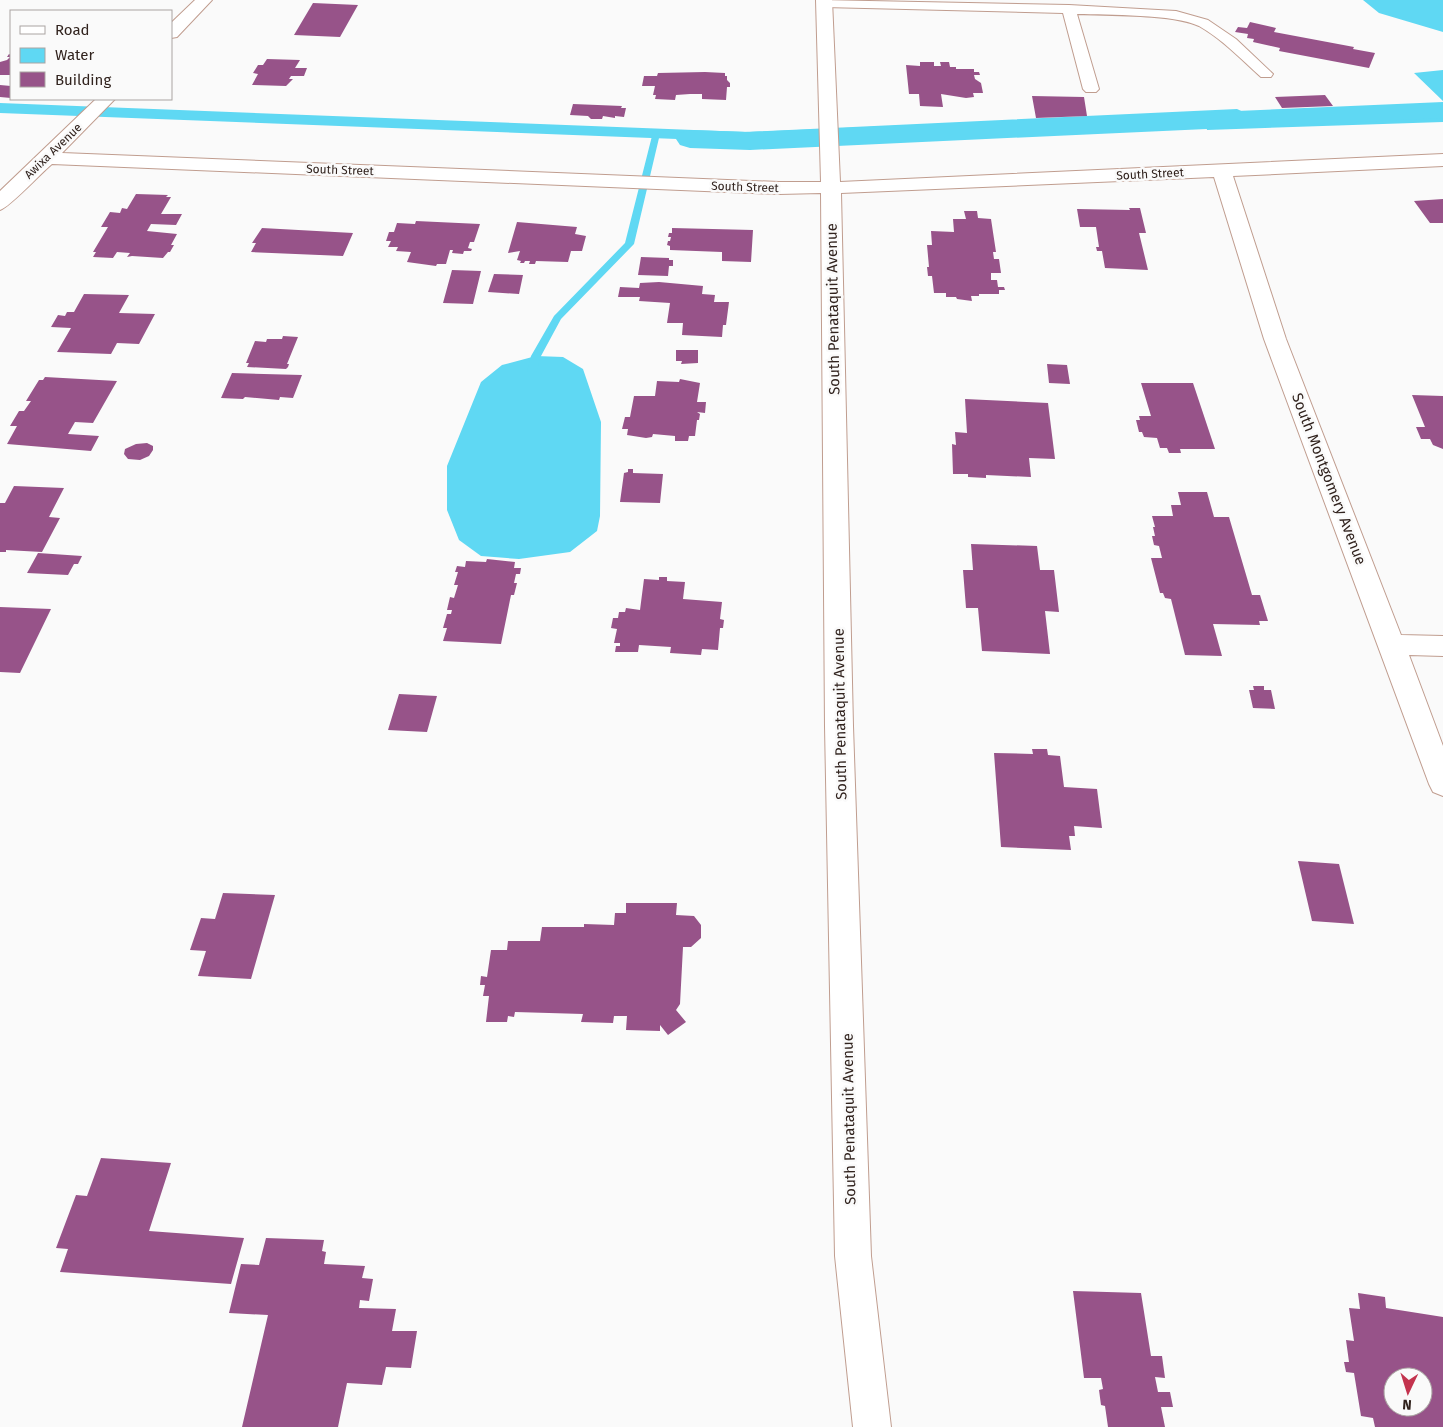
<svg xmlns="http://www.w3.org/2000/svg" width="1443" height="1427" viewBox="0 0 1443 1427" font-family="'Fira Sans',sans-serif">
	<rect width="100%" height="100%" fill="#fafafa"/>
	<path fill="#5fd8f3" d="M1363,0h80v32l-64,-19z
		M1443,70v31l-29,-28z
		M0,103l745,29 492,-23 26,12 180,-8v9l-236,8 -2,-11 -450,23 -755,-29z
		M536,356l27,1 20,12 18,53 -1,94 -3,15 -27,21 -51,7 -38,-3 -22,-16 -12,-30v-44l34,-84 21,-17z"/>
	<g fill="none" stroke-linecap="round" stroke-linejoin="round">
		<path fill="#5fd8f3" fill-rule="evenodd" d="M652,136l7,2 -25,106 -73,75 -20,37 -5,17h-8l-1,-2 4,-15 23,-40 71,-73z"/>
		<path fill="#5fd8f3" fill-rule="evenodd" d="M1443,102v16l-693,32 -60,-2 -10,-3 -4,-6 4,-6 10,-3 60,2z"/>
	</g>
	<path fill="#975389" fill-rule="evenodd" d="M313,3l45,2 -18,32 -46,-2z
		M1250,22l26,6 -2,4 80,15 -1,2 22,4 -6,15 -90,-17 1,-3 -27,-6 1,-3 -7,-1 1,-4 -13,-2 3,-5 9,1z
		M9,54l2,1v20h-11v-13l7,-2 3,-3h-3z
		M267,59l33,1 -5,8h12l-3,8h-13l-2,3h4l-7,7 -34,-1 6,-11 -5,-1 5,-8h5z
		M920,62h14v4h7l-1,-4h9l1,5h6v2h18v3h5l1,3h-6l1,4 6,4 2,10h-10l1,4 -8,1 -25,-4 2,13 -23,-1 -1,-12h-10l-3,-29 14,1z
		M705,72l20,1v3h2v4l3,3v4h-3l-1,13 -24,-1v-5h-12l-14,1 -1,5 -20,-1 1,-4h-3l2,-9h-13l2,-10h13l1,-3z
		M0,85l11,1v12l-11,-1z
		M1325,95l8,11 -51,2 -7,-11z
		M1032,96l52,1 3,19 -51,2z
		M573,104l49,2 -1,2h5l-2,9 -9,-1v2l-12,-2 -1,3h-11l-3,-3 -18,-1z
		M136,194l32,1 -2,2h5l-10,17h21l-6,11 -25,-1 -4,7 30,3 -6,11h3l-4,7h-2l-5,6 -31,-2 -5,1 3,-4 -13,-1 -4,6 -20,-1 3,-5h-3l15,-25h-7l9,-15 10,1 2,-5 5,1z
		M1443,199v24h-13l-16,-22z
		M1129,208h11l6,25h-7l9,37 -43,-2 -3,-17h-5l-1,-4h3l-3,-20h-16l-3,-18 53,1z
		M964,211h13l1,7 13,1 5,33h-3l1,7h5l2,14h-10v7h6l1,7h6l1,3h-6v4h-20v2h-8l1,5 -15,-2 -1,-2h-10v-4h-12l-2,-17h-4l-1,-9h2l-2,-22h5l-1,-14 23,1 -1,-13h13z
		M416,221l64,3 -6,18h-4l-2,6 4,1 -1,2h-7l-1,3 -11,-1 1,-3h-3l-4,14h-9l-1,2 -29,-4 4,-10 -15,-1 2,-4h-10l3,-6h-5l3,-9h5l3,-9 18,1z
		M517,222l60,5 -2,7 11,2 -4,15h-11l-3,11 -32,-1 -1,3h-6l1,-3h-5l-1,2h-4l1,-2 -4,-1 3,-9 -12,2z
		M262,228l91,5 -10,23 -92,-4 5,-9h-4z
		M672,228l81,2 -2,32 -29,-1v-9l-52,-2v-4l-3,-1 1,-4h2l1,-4h-3l1,-4h3z
		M641,257l28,1v2h4v6h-4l-1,10 -30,-1z
		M452,270l29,1 -8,33 -30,-1z
		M494,274l29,1 -4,19 -31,-2z
		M659,282l44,4 -1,8 13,1 -1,7h15l-3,23h-3l-1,12 -40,-2 1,-12h-16l3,-20 -31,-2 1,-4h-22l2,-10 19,1 1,-5z
		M84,294l45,1 -10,18 36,1 -16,30 -22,-1 -6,11 -54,-2 14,-24 -20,-1 7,-12 7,1 2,-4h7z
		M283,336l15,1 -11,27h2l-1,3 -2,2 -39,-2 2,-4h-3l9,-22 11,1 1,-3h15z
		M676,350h22v13l-17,1 1,-3h-6z
		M1047,364l20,1 3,19 -21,-1z
		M232,373l70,2 -9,23 -13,-1 -1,3 -34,-3 -2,2 -22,-1z
		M45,377l72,4 -24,42 -18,-1 -7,12 31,2 -8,15 -84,-7 10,-18h-7l9,-15h5l7,-10h-5l13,-21h4z
		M680,379l20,4 -3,19h9l-1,11 -8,-1 3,2 -1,6h-2l-2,16h-6l-1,5h-13v-5l-22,-2 -1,3 -6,1 -19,-3 1,-6h-6l3,-12h5l4,-21h21l2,-15 22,1z
		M1141,383h52l22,66h-35l1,4h-12l-2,-5h-7l-3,-10 -13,-1 -2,-5h-3l-3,-12h4l-1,-4h12z
		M1412,395l31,1v53l-10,-4 -3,-6h-9l-5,-12h9z
		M965,399l83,4 7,56 -26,-1 2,19 -45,-2v3l-18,-1v-3h-15l-1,-30 4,1 -1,-13 12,1z
		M147,443l6,3v4l-4,6 -9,4 -12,-1 -4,-5 1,-5 11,-5z
		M628,469h5v4l30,1 -3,29 -40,-1 4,-29 4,-1z
		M14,486l50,2 -15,29 11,1 -18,34 -36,-2v2h-6v-49h5z
		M1178,492h29l7,25h15l23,78h8l8,26h-9l1,4 -47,-1 9,32 -37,-1 -14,-56 -6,-1 -2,-5h-3l-9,-35h11l-3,-12 -5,-1 -2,-9h3l-2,-9h2l-3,-11h21l-2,-11h10z
		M971,544l66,2 3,24h14l5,42 -14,-1 5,43 -68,-3 -4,-43h-12l-3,-38h10z
		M38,553l44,3 -4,8h-4l-6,11 -41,-2z
		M487,559l28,3 -1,6h7l-1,6h-4l-2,9h3l-3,12h-3l-10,49 -58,-3 4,-13h-4l4,-14h4l1,-4h-5l3,-13 4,1 4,-13h-4l4,-13h-3l2,-6 8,1 1,-6 20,1z
		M659,577h8v4l18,1 -2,17 39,3 -2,17 4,1 -1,8h-3l-2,22 -16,-1 -1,6 -31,-2 1,-6 -32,-2 -1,7h-23l1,-6h4v-3h-6l3,-14 -6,-1 2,-10h5l1,-6h6l1,-4 14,2 4,-31 15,1z
		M0,607l51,2 -31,64 -20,-1z
		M1253,686h11v4h7l4,19 -22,-1 -4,-18h5z
		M399,694l38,2 -10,36 -39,-2z
		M1032,749h15l1,6 12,1 4,31 33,2 5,39 -28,-2 1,10h-6l2,14 -70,-3 -7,-94 39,1z
		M1298,861l41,3 15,60 -42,-3z
		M223,893l52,2 -24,84 -53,-3 8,-25 -16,-1 11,-32 14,1z
		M626,903h51l-1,12 18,1 7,9v13l-10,9h-8l-3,57 -4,6 10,12 -18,13 -8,-10v6l-34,-1 1,-14h-13l-1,7 -32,-1 2,-8 -68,-2 -1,5 -6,-1 -1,6h-21l3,-26h-6l2,-11h-5l1,-9 6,1 4,-27h16l1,-9h32l2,-14h42v-3l30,1 1,-12h11z
		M101,1158l70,5 -22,68 95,7 -13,46 -171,-12 8,-23 -12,-1 20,-53 11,1z
		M266,1238l58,2 -2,11 4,1 -2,12 41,2 -3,12 11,1 -4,22 -9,-1 -1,8 37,1 -4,22h25l-6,37 -25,-1 -4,18 -35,-2 -9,44h-96l26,-112 -39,-2 12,-49 18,1z
		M1073,1291l68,2 10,63h11l3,22 -10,-1 3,15h12l3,15h-12l4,20h-57l-3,-21 -4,-1 -2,-15 4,-1 -2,-11h-17z
		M1358,1293l27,4 1,11 57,9v110h-68l-2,-9 -12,-2 -7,-43 -8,-1 -2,-10h5l-3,-22 8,1 -5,-33 11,1zM1393,1377h30v30h-30z"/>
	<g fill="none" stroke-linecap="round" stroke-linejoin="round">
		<g stroke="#c09d8f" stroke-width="2">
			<path id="service" d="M819,0l250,5 107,6 32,9 28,19 37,35 -2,3h-10c-20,-18 -39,-38 -62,-51 -25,-12 -91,-11 -122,-12l22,75 -3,3h-10l-3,-3 -20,-76 -239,-6 -5,-1 -2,-3z"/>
		</g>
		<g stroke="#c09d8f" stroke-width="2">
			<path id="minor" d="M195,0h17l-35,37 -6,1v-15z
				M816,0h16l8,182 603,-28v12l-210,10 53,163 115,296 42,1v20l-34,-1 34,91v50l-10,-4 -4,-8 -165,-445 -50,-162 -373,16 12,533 18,530 20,171h-38l-18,-171 -10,-530 -4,-533 -42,1 -727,-30c-11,9 -42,43 -52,46v-19l96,-92h19l-53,54 717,29h42z"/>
		</g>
		<use href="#service" fill="#fff" fill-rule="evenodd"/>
		<use href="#minor" fill="#fff" fill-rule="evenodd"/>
	</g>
	<g text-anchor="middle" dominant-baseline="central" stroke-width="5" stroke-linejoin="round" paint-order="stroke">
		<g font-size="12" fill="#31231e" stroke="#fafafa">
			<text transform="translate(53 151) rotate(-44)">Awixa Avenue</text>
			<text transform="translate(340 170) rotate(2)">South Street</text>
			<text transform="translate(1150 174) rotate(-3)">South Street</text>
			<text transform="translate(745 187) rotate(2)">South Street</text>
		</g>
		<g font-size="15" fill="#31231e" stroke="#fafafa">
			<text transform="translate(833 309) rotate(-91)">South Penataquit Avenue</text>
			<text transform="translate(1329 479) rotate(69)">South Montgomery Avenue</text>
			<text transform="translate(840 714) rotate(-91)">South Penataquit Avenue</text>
			<text transform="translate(849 1119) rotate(-91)">South Penataquit Avenue</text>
		</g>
	</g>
	<rect x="10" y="10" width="162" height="90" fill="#fafafa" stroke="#aaa4a2"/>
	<rect x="20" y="26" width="25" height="8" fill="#ffffff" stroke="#aaa4a2"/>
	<text x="55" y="35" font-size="15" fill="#31231e">Road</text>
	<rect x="20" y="48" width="25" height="15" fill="#5fd8f3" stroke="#aaa4a2"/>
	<text x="55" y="60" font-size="15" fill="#31231e">Water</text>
	<rect x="20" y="72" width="25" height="15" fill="#975389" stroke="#aaa4a2"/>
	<text x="55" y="85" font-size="15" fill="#31231e">Building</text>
	<g transform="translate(1408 1392) rotate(184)"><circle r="24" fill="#fafafa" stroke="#aaa4a2"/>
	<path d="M0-4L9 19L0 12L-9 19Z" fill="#c3334e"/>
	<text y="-8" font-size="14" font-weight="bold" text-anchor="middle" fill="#31231e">N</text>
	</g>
</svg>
